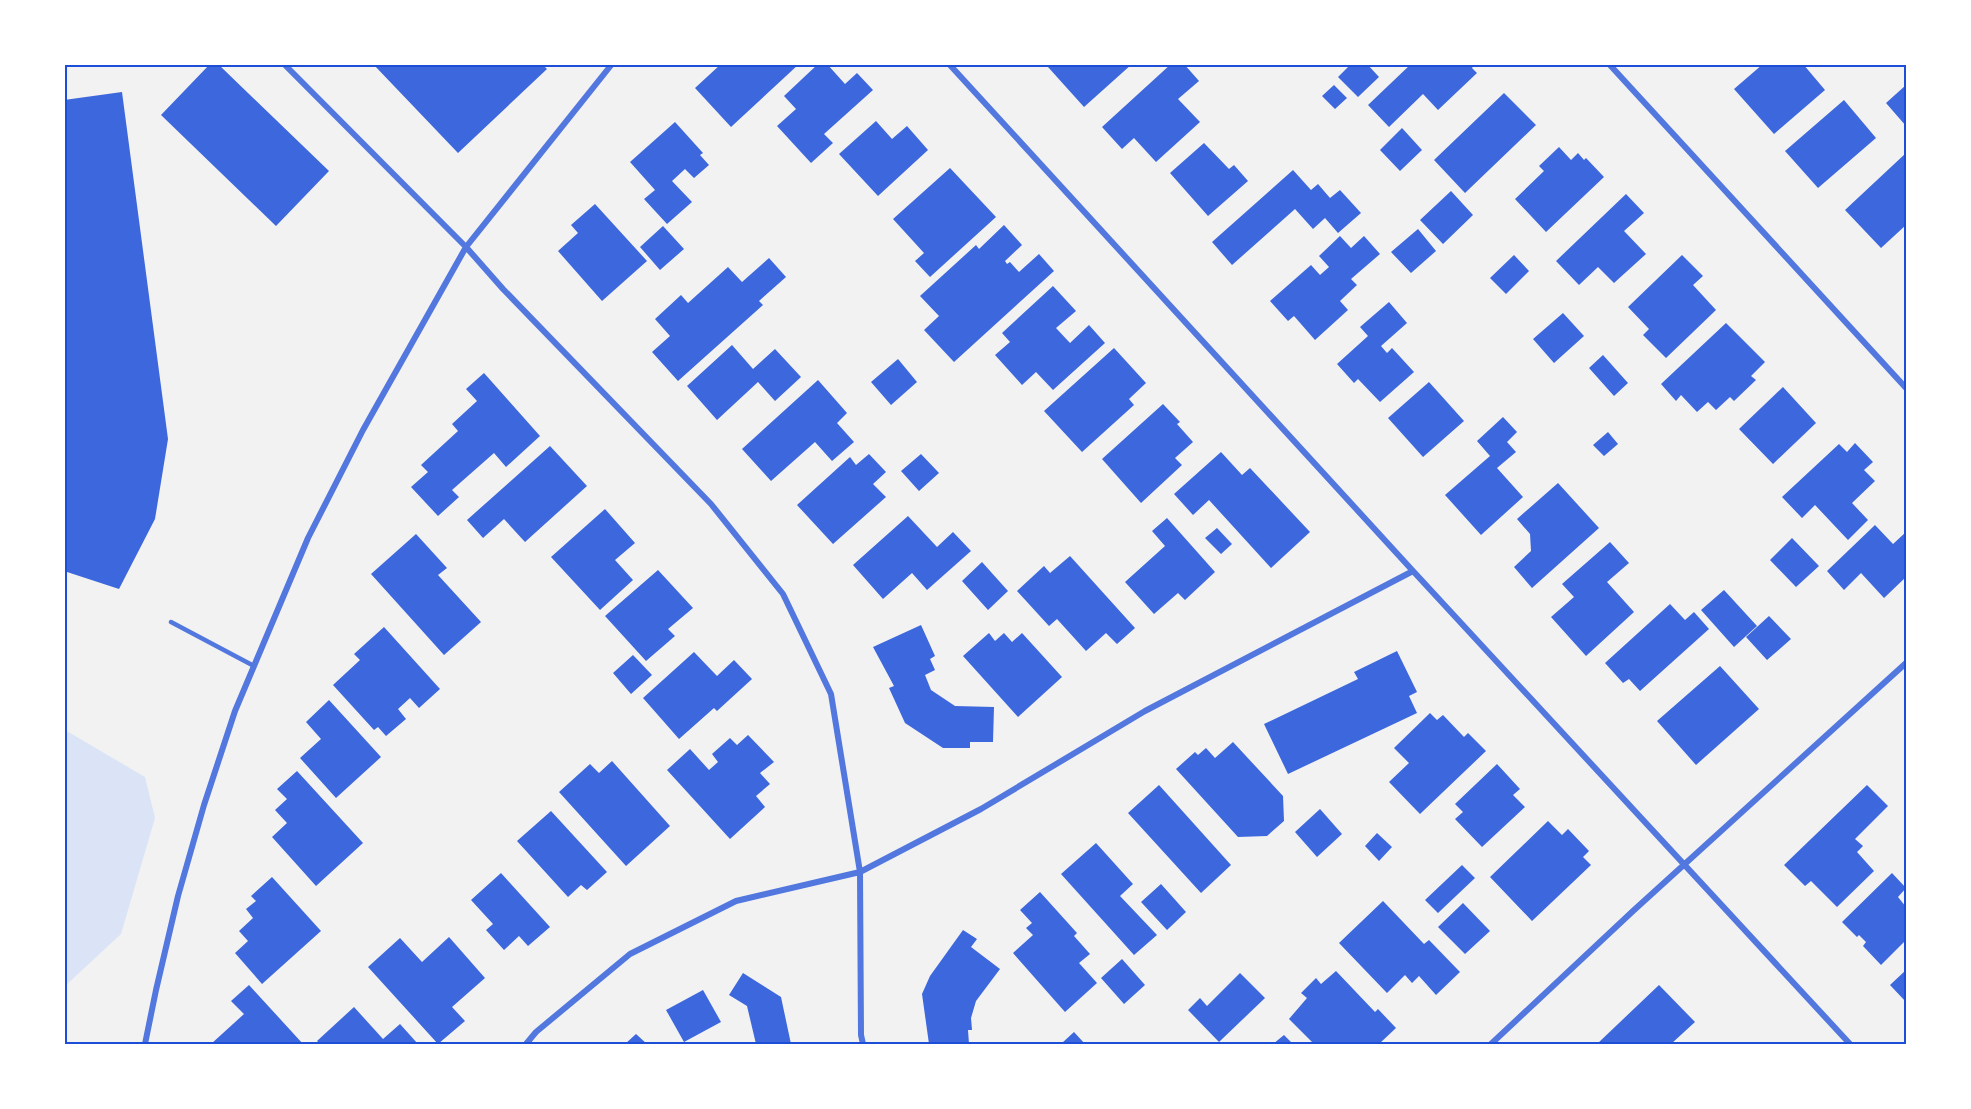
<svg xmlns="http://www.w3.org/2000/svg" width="1971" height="1109" viewBox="0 0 1971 1109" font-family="Barlow,sans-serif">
	<rect width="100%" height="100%" fill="#f2f2f2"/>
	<path fill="#dbe4f7" d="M65,730l80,47 10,41 -34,116 -56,52z"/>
	<path fill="#3d67dc" d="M210,64h8l111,107 -53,55 -115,-111z
		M373,64h169l5,5 -89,84z
		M721,64h78l-68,63 -36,-39z
		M818,64h9l18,20 12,-11 16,17 -49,44 9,9 -22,20 -34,-37 19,-17 -12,-13z
		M1050,64h82l-48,43 -36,-40z
		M1171,64h13l15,17 -21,18 22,23 -44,40 -22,-24 -12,11 -20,-22z
		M1351,64h16l12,13 -21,20 -20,-20z
		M1411,64h64l-3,4 5,5 -39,37 -15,-16 -34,33 -21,-22z
		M1763,64h40l22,26 -51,44 -40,-45z
		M1334,85l13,13 -12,11 -13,-13z
		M1906,85v41l-20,-23z
		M122,92l46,347 -13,80 -36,70 -55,-18v-471z
		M1504,93l32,32 -71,68 -31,-33z
		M1844,100l32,38 -58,50 -33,-37z
		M876,121l16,18 15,-13 21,24 -50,46 -39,-42z
		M675,122l28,31 -3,2 9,10 -15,13 -9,-9 -13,12 20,21 -25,22 -23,-25 11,-9 -25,-28z
		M1402,128l20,22 -22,21 -20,-21z
		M1204,143l25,26 5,-4 14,16 -40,35 -38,-43z
		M1559,147l12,13 7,-7 6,7 2,-2 18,19 -58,55 -31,-33 29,-28 -5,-5z
		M1906,153v72l-25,23 -36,-38z
		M950,168l46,49 -66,60 -15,-16 9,-8 -31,-34z
		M1293,170l18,20 7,-6 12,14 10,-8 21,23 -23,20 -13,-15 -12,11 -18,-20 -63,56 -20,-23z
		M1451,191l22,24 -30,29 -23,-24z
		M1626,194l18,19 -20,18 22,23 -32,29 -16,-16 -19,18 -23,-24z
		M595,204l52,57 -45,40 -44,-50 20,-18 -7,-8z
		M1004,225l18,20 -17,16 2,3 3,-2 9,10 20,-18 15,17 -100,91 -30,-32 15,-14 -19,-20 56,-51 3,4z
		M663,226l21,23 -24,21 -20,-23z
		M1418,229l18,22 -25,22 -20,-21z
		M1340,236l11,12 13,-12 16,18 -29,25 6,6 -17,16 8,9 -33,30 -21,-24 -6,5 -18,-20 41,-36 9,10 9,-8 -10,-11z
		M1514,255l15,16 -23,23 -16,-16z
		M1682,255l21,21 -10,9 23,25 -50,48 -23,-23 6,-6 -21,-22z
		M769,258l17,19 -27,24 4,4 -85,76 -26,-29 18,-16 -15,-17 26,-24 7,8 40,-36 14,15z
		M1053,286l23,25 -20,17 14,15 19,-18 16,18 -52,47 -17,-18 -14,13 -27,-30 15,-13 -8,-9z
		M1389,302l18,21 -26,23 6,7 5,-5 22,24 -34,30 -22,-23 -4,4 -17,-19 31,-28 -8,-9z
		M1563,313l21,23 -30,27 -21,-24z
		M1726,323l39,39 -14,14 5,4 -22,21 -4,-4 -14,13 -8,-8 -11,10 -16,-17 -5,6 -15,-17z
		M732,345l21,24 22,-20 26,28 -26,24 -17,-19 -41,38 -30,-34z
		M1114,348l32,35 -17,16 5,6 -52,47 -38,-41z
		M1603,355l25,28 -14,13 -25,-28z
		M898,359l19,23 -26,23 -20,-23z
		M484,373l56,63 -34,31 -12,-14 -42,37 7,7 -21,19 -27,-29 17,-15 -7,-7 37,-34 -6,-7 25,-23 -11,-12z
		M818,380l29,33 -10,10 17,19 -22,19 -17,-19 -44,39 -29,-32z
		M1429,382l35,39 -41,36 -35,-39z
		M1783,387l33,36 -43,41 -34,-35z
		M1163,404l17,18 -3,2 16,18 -18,16 7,7 -41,38 -39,-44z
		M1503,417l14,15 -10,10 9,10 -19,16 26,29 -42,38 -36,-40 45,-39 -13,-15z
		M1608,432l10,12 -14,12 -11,-11z
		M1855,443l18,19 -9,8 11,11 -23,22 16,17 -20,20 -33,-35 -13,13 -20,-21 57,-53 8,8z
		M550,446l37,40 -62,56 -21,-23 -21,19 -16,-18z
		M1221,452l21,23 8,-7 60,64 -39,36 -62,-68 -16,15 -19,-21z
		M869,454l17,18 -13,12 13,13 -53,47 -36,-39 53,-48 6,8z
		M921,454l18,19 -20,18 -18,-20z
		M1558,483l41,45 -67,60 -18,-21 17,-16 -1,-17 -13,-15z
		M605,509l30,34 -20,17 18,20 -33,30 -49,-53z
		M908,516l29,31 16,-15 18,19 -44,39 -15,-17 -29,26 -30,-34z
		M1167,518l48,54 -30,28 -7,-7 -24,21 -29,-32 40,-36 -13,-15z
		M1875,525l18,19 13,-12v45l-22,21 -23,-25 -17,17 -17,-19z
		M1217,528l15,16 -11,10 -16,-16z
		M416,534l31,34 -9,7 43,47 -37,33 -73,-81z
		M1792,538l27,28 -23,21 -26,-27z
		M1610,542l19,21 -22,19 27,30 -48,44 -35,-39 23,-20 -12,-13z
		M1070,556l65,72 -18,16 -11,-11 -20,18 -29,-32 -8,7 -32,-35 27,-25 6,7z
		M982,562l26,29 -20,19 -26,-29z
		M658,570l35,38 -25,21 7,7 -29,25 -41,-45z
		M1724,590l33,36 -23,21 -33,-37z
		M1670,604l15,16 9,-8 15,17 -69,62 -11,-12 -6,4 -18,-20z
		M1769,616l22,23 -24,21 -21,-23z
		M921,625l14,31 -5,3 5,11 -10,5 6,15 24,16 39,1 -1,35h-23v6h-27l-38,-25 -16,-35 5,-2 -21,-39z
		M384,627l56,62 -21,19 -9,-10 -12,11 8,10 -20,17 -8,-9 -4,3 -41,-45 27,-25 -6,-6z
		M989,633l6,8 9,-8 8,9 10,-9 40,44 -44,40 -55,-61z
		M1397,651l20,41 -8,4 8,17 -129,61 -24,-50 94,-45 -4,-7z
		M694,652l23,24 17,-16 18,19 -35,32 -3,-3 -35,31 -36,-41z
		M633,655l19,20 -21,19 -18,-21z
		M1720,666l39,43 -63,56 -39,-44z
		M329,700l52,57 -45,41 -36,-40 21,-19 -15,-17z
		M1430,713l7,7 6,-5 21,22 4,-4 18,18 -66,63 -31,-32 20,-19 -15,-15z
		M748,735l26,27 -14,11 10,11 -14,12 9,11 -35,32 -63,-69 23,-21 19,21 9,-8 -6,-8 18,-16 7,7z
		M1233,742l50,54 1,25 -17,15 -29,1 -62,-68 19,-17 3,3 8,-7 9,10z
		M612,761l58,65 -44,40 -67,-74 31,-28 9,9z
		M1497,764l23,25 -7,6 12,12 -43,40 -27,-28 8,-7 -8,-8z
		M297,771l66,72 -47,43 -44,-49 15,-14 -12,-13 12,-11 -10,-10z
		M1159,785l72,80 -30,28 -73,-80z
		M1867,785l21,21 -33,33 8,7 -6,6 17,19 -37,36 -26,-26 -6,5 -21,-21z
		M1320,809l22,25 -25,23 -22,-25z
		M551,811l56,61 -20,18 -6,-5 -13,12 -51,-56z
		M1548,821l14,14 6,-6 21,22 -6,6 8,8 -59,56 -42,-44z
		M1377,833l15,14 -13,14 -14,-15z
		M1096,843l37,41 -13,12 37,39 -23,20 -73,-81z
		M1462,865l13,13 -37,35 -13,-13z
		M501,873l49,54 -22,19 -9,-10 -15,14 -18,-20 7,-6 -22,-24z
		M1892,873l14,15 -8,9 8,10v33l-25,25 -18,-19 3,-4 -7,-7 -2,2 -15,-15z
		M272,877l49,54 -59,53 -27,-31 13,-12 -9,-10 14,-13 -7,-9 10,-8 -5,-5z
		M1161,884l25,28 -19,18 -26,-28z
		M1040,892l37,41 -3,3 16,18 -11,9 18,20 -32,29 -52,-59 20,-18 -7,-7 6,-5 -12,-13z
		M1383,901l41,43 5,-4 31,32 -24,23 -17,-19 -7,7 -7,-8 -18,18 -48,-50z
		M1463,903l27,28 -25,23 -27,-27z
		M963,930l14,9 -6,8 29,22 -24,32 -5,17 1,12h-4l1,14h-40l-7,-50 8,-18z
		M449,937l36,41 -33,29 13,14 -27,23 -70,-77 32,-29 22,24z
		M1122,959l23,26 -21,19 -23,-26z
		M1906,970v32l-16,-17z
		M1336,971l39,41 3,-3 18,19 -17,16h-65l-25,-25 18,-21 -6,-5 15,-15 5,6z
		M743,973l38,24 10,47h-35l-9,-38 -18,-11z
		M1240,973l25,25 -46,44 -31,-32 12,-12 7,8z
		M249,985l54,59h-92l33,-30 -13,-13z
		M1659,985l36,37 -24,22h-74z
		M703,990l18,32 -37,20 -18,-32z
		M354,1007l29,32 17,-15 18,20h-98l-3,-3z
		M1074,1032l11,12h-21l-2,-1z
		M636,1034l11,10h-22z
		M1284,1035l9,9h-20z"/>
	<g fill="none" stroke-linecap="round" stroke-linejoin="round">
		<path stroke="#5277de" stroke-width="4.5" d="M171,622l83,44"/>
		<path stroke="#5277de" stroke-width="6" d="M284,64l182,183 37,42 208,215 72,90 48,100 29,178 1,163 2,9
			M949,64l464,507 437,473
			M1609,64l297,324
			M145,1044l11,-54 22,-94 26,-91 31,-94 73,-173 55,-108 103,-183 146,-183
			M526,1044l10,-12 94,-78 106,-53 124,-29 121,-63 164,-98 268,-140
			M1491,1044l142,-133 273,-248"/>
	</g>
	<rect width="1971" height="1109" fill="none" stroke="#ffffff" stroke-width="132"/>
	<rect x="66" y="66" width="1839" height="977" fill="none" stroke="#1d4ed8" stroke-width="2"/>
</svg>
